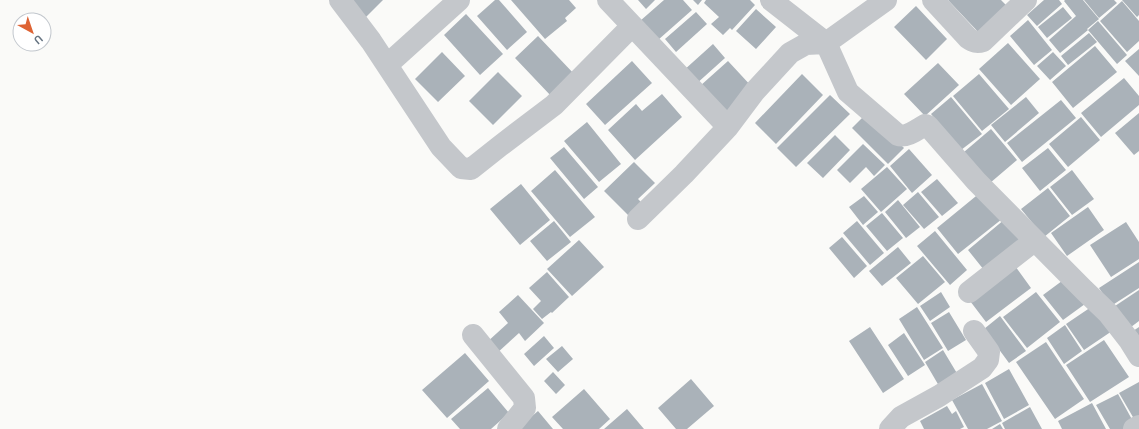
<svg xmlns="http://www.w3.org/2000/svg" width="1139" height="429" viewBox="0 0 1139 429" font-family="'Space Grotesk',sans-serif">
	<rect width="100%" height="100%" fill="#fafaf8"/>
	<path fill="#aab2b9" d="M346,0h37l-19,19z
		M495,0h4l28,32 -20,18 -30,-34z
		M511,0h58l7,8 -11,10 2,3 -22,18z
		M638,0h17l-9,9z
		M664,0h19l9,10 -34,30 -18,-19z
		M693,0h9l-4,5z
		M706,0h44l5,5 -23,25 -2,-2 -7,7 -12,-11 8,-7 -15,-14z
		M948,0h53l9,9 -28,27z
		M1044,0h15l3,4 -25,22 -10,-11z
		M1065,0h18l16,19 -12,10 1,1 -28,23 -11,-13 27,-24 -12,-15z
		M1084,0h30l3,3 -18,15z
		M1122,0h17v15l-2,2z
		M1122,1l17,20v20l-12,11 -27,-31z
		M916,6l31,33 -21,21 -32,-33z
		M1063,7l9,11 -25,20 -9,-11z
		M756,9l20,18 -20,22 -20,-18z
		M696,12l11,12 -31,28 -11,-13z
		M466,14l37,40 -23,21 -36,-40z
		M1028,20l24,30 -18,15 -24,-29z
		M1098,21l29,34 -10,9 -29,-34z
		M1089,33l8,9 -29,23 -7,-9z
		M538,36l38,40 -24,21 -37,-39z
		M1008,43l32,36 -29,26 -32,-36z
		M713,44l12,14 -30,27 -12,-14z
		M1095,46l22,26 -44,36 -21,-26z
		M1139,49v27l-14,-15z
		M442,52l23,24 -27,26 -23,-23z
		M1053,52l13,14 -16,14 -13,-14z
		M632,61l20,22 -47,42 -19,-21z
		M728,61l25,27 -28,25 -25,-27z
		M938,63l21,22 -34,31 -21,-22z
		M498,72l24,24 -29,29 -24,-24z
		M802,74l21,21 -47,49 -21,-21z
		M979,74l30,35 -27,22 -29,-35z
		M1124,78l15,18v9l-38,32 -20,-24z
		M662,94l20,23 -47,43 -27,-30 28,-26 6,7z
		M830,95l20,19 -54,53 -19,-19z
		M951,97l31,37 -21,16 -30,-36z
		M1026,97l13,16 -34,29 -14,-17z
		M1061,100l15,18 -54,44 -15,-19z
		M868,112l36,36 -16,16 -36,-36z
		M1139,113v38l-5,4 -19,-22z
		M1081,117l19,23 -32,27 -19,-23z
		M587,122l34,42 -22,18 -35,-41z
		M991,129l26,31 -27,23 -26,-31z
		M835,135l15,15 -27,28 -16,-15z
		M863,144l22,21 -11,11 -8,-9 -16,16 -13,-13z
		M564,147l34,40 -14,12 -34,-41z
		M1048,148l18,22 -26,21 -18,-23z
		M909,149l23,26 -20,18 -22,-27z
		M634,162l21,21 -17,16 7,7 -13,13 -28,-28z
		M887,167l20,22 -26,23 -20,-23z
		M555,170l40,47 -25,20 -39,-46z
		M1072,170l22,29 -22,16 -22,-28z
		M937,179l21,24 -16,13 -21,-24z
		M521,184l29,36 -30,25 -30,-36z
		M1048,188l22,28 -26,21 -23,-28z
		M918,192l21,25 -15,12 -21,-24z
		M981,192l21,27 -44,35 -21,-26z
		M864,196l14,16 -15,13 -14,-18z
		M898,200l22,27 -14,11 -21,-26z
		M1088,207l16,23 -37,26 -16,-23z
		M882,213l21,25 -16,13 -21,-25z
		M1005,219l21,25 -38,31 -20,-25z
		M554,221l17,21 -24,19 -17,-20z
		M857,221l27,32 -14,12 -27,-32z
		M1126,222l13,20v17l-28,18 -21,-32z
		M935,231l32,39 -17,15 -33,-39z
		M842,237l25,29 -13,12 -25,-30z
		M579,240l25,27 -32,29 -25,-27z
		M898,247l13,16 -29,23 -13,-15z
		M923,256l22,26 -27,22 -22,-26z
		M1139,262v26l-28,18 -12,-18z
		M1013,263l18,25 -45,34 -19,-25z
		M547,272l22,25 -17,16 -1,-1 -9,7 -9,-10 8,-8 -12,-13z
		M1066,278l19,26 -22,16 -20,-25z
		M1139,290v31l-12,9 -15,-22z
		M941,292l9,15 -20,14 -10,-15z
		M1036,292l24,30 -33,26 -24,-31z
		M518,295l26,28 -19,18 -6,-8 -23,21 -10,-11 22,-20 -9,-11z
		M1097,303l18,26 -31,21 -18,-26z
		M917,307l26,41 -19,12 -25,-41z
		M949,312l17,28 -18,11 -17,-28z
		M1000,316l26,35 -17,12 -25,-34z
		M1065,325l17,26 -18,13 -17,-26z
		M870,327l34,52 -21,14 -34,-52z
		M1139,327v20l-9,-14z
		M904,333l21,32 -17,11 -20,-31z
		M544,336l10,12 -20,18 -10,-12z
		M1104,340l25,37 -39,25 -24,-37z
		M1046,342l38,57 -29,20 -39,-57z
		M562,346l11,13 -15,13 -12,-13z
		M943,350l18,30 -19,11 -17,-29z
		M465,353l24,28 -42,37 -25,-28z
		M1009,369l20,36 -25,14 -19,-36z
		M553,372l12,13 -9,9 -12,-13z
		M691,379l23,27 -27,23h-11l-18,-21z
		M1139,382v41l-2,1 -18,-31z
		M982,384l20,37 -15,8h-19l-16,-29z
		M488,388l21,25 -18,16h-31l-9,-10z
		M584,389l26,30 -11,10h-36l-11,-12z
		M1118,394l17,31 -7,4h-18l-14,-24z
		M1092,403l14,26h-44l-4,-8z
		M947,406l5,8 4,-3 8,16 -4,2h-36l-4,-8z
		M1030,407l12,22h-37l-3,-6z
		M627,409l17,20h-40z
		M538,411l15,18h-36z
		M1000,424l3,5h-11z"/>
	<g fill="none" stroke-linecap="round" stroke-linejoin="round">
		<path stroke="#c4c7cb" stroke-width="22" d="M340,0l31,41 70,106 20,21 10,1 29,-23 54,-41 78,-79
			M608,0l120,127
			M771,0l55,43 22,49 50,43c8,3 20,-6 27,-10l3,1 48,55 108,109 24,23 21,27 10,16
			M933,0l35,38c6,4 9,5 15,3l43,-41
			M826,43l60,-43
			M387,65l72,-65
			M638,219l46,-45 44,-47 27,-36 35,-38 16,-9 20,-1
			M969,292l65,-51
			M473,335l51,63 1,10 -17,21
			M890,429l11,-12 38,-21 43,-28 6,-8 1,-8 -15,-21
			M1134,429l5,-3"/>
	</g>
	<g transform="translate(32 32) rotate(140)"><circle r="19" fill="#ffffff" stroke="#c2c7cd"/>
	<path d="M0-3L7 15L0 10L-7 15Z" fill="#de6334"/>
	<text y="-6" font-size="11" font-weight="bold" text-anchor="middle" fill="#667482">U</text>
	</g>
</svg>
